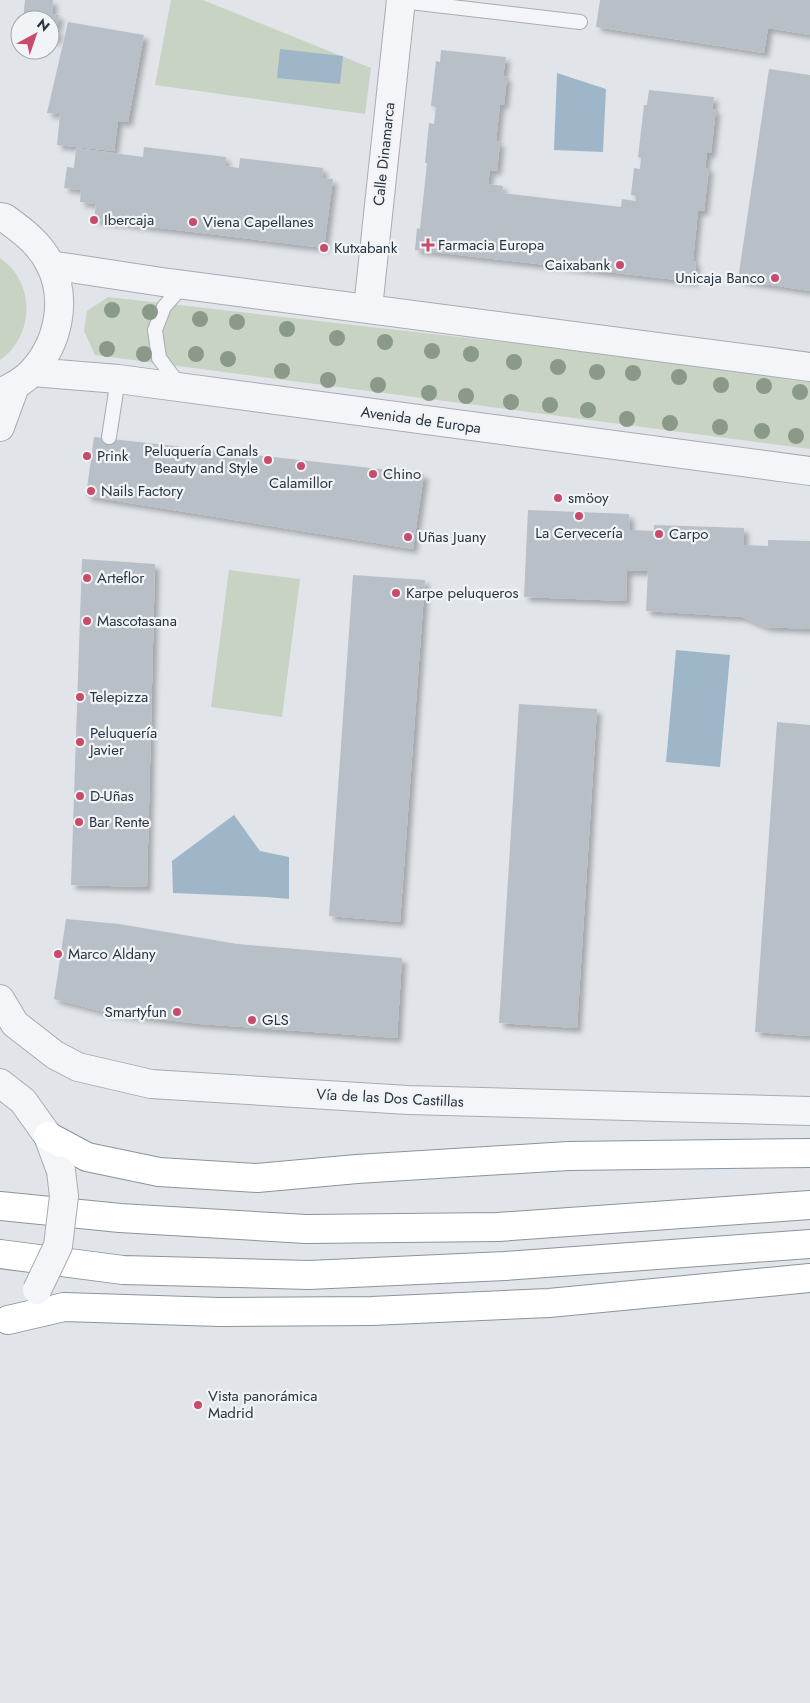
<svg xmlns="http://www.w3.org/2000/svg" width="810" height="1703" viewBox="0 0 810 1703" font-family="Jost,sans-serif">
	<defs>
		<filter id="shadow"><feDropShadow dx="4.5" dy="4.5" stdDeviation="2.5" flood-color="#0004"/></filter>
	</defs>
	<rect width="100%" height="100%" fill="#e1e5e9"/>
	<path fill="#c8d3c3" d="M171,0h32l168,68 -6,46 -210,-29z
		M0,258c5,4 13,10 16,16 19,28 11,68 -16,86z
		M108,297l702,80v72l-715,-94 -11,-24 3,-20z
		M229,570l71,9 -18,138 -71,-10z"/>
	<path fill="#9eb6c7" d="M280,49l63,7 -3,28 -63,-6z
		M557,73l49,16 -3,63 -49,-2z
		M676,650l54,5 -10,112 -54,-5z
		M234,815l26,36 29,6v42l-23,-2 -93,-4 -1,-32z"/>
	<path fill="#b9bfc6" filter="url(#shadow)" d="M25,0h28l-1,14 7,1 -2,13 -7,-1v-7h-27z
		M600,0h210v35l-42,-7 -4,25 -168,-26z
		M68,22l76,13 -16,87 -10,-1 -4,30 -57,-6 3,-31 -13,-1z
		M50,29l8,1 -1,10h-7z
		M441,50l65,7 -3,19 4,1 -3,28 -4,-1 -4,37 4,1 -3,29 -7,-1 -2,14 15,2 -1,7 119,14 1,-8 14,2v-5l-5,-1 3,-27 6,1 1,-11 -3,-1 6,-52h3l2,-15 65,7 -2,12h4l-5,44h-4l-2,15h4l-5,43h-6l-5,50 3,1 -2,20 -279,-32 2,-22 3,1 7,-66h-2l4,-40 5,1 2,-17 -5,-1 5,-45 4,1z
		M769,69l41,6v216l-72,-11z
		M144,147l82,10 -1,9 14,2 1,-10 83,10 -1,10 11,1 -9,69 -230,-28 2,-16 -16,-2 1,-12 -17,-2 3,-21 7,1 2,-20 67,9z
		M94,437l330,37 -11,75 -327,-53z
		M528,510l101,4 1,16 24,1v-6l90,3v17l24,1v-6l42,1v88l-44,-2 -24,-10 -96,-6 2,-40h-21l-1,30 -102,-4z
		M82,559l73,5 -8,323 -76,-2z
		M353,575l72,5 -25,342 -71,-6z
		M519,704l78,5 -20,319 -78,-5z
		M777,722l33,3v311l-55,-4z
		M66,919l53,5 118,20 165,14 -5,80 -197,-14 -92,-11 -54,-14z"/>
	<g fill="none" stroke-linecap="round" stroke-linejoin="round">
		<g stroke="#a6acb3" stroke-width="16">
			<path id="service" d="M401,1l179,21
				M180,386l-21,-28 -4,-28 9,-23 19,-22
				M109,437l9,-58"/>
		</g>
		<g stroke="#a6acb3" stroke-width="30">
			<path id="minor" d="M368,308l33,-308
				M0,999l15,25 40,31 23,12 73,17 257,16 402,11"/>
		</g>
		<g stroke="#a6acb3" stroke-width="30">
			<path id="tertiary" d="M0,217l5,1c18,13 35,26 45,46 18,36 8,80 -18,108 -9,10 -20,15 -32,21
				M50,265l112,17 648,85
				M32,372l86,7 692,92
				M0,427l15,-41
				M0,1083l23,18 25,35 13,35"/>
		</g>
		<g stroke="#89949f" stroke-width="30">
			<path id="trunk" d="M48,1136l39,21 72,15 98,6 100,-9 211,-13 242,-3
				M8,1320l56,-13 155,5 153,-1 177,-8 261,-25"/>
		</g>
		<g stroke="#89949f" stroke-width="30">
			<path id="motorway" d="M0,1206l120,12 186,11 192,-2 312,-22
				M0,1254l123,16 186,5 196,-9 305,-22"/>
		</g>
		<use href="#service" stroke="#f4f5f8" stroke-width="14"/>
		<use href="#minor" stroke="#f4f5f8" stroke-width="28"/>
		<use href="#tertiary" stroke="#f4f5f8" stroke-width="28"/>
		<use href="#trunk" stroke="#fff" stroke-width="28"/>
		<use href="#motorway" stroke="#fff" stroke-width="28"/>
		<g stroke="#a6acb3" stroke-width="30" stroke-linecap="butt">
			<path id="tertiary-bridge" d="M37,1290l21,-44 6,-50 -3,-25"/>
		</g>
		<use href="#tertiary-bridge" stroke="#f4f5f8" stroke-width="28"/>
	</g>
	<g fill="#8a9988">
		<circle cx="112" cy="310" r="8"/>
		<circle cx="150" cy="312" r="8"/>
		<circle cx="200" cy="319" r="8"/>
		<circle cx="237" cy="322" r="8"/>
		<circle cx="287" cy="329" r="8"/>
		<circle cx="337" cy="338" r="8"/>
		<circle cx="385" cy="342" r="8"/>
		<circle cx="107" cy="349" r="8"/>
		<circle cx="432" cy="351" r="8"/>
		<circle cx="144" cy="354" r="8"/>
		<circle cx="196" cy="354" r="8"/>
		<circle cx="471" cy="354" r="8"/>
		<circle cx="228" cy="359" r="8"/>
		<circle cx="514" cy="362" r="8"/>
		<circle cx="558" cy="367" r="8"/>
		<circle cx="282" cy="371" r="8"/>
		<circle cx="597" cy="372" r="8"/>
		<circle cx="633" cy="373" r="8"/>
		<circle cx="679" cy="377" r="8"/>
		<circle cx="328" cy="380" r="8"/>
		<circle cx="378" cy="385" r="8"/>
		<circle cx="721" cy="385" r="8"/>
		<circle cx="764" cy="386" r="8"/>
		<circle cx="800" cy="392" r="8"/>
		<circle cx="429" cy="393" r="8"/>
		<circle cx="466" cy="396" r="8"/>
		<circle cx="511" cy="402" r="8"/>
		<circle cx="550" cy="405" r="8"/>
		<circle cx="588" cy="410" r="8"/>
		<circle cx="627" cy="419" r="8"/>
		<circle cx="670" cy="423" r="8"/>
		<circle cx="720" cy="427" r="8"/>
		<circle cx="762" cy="431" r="8"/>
		<circle cx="796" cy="436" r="8"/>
	</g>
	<g fill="#c84c6a" stroke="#f1f4f7" stroke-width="2">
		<circle cx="94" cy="220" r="5"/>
		<circle cx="193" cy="222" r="5"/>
		<path d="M425.5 237.5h5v5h5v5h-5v5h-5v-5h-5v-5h5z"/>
		<circle cx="324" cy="248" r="5"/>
		<circle cx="620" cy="265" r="5"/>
		<circle cx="775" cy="278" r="5"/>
		<circle cx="87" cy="456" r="5"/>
		<circle cx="268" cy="460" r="5"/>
		<circle cx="301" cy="466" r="5"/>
		<circle cx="373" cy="474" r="5"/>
		<circle cx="91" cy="491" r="5"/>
		<circle cx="558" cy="498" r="5"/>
		<circle cx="579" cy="516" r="5"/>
		<circle cx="659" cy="534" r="5"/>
		<circle cx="408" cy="537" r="5"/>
		<circle cx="87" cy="578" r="5"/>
		<circle cx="396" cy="593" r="5"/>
		<circle cx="87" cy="621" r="5"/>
		<circle cx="80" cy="697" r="5"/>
		<circle cx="80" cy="742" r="5"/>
		<circle cx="80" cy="796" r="5"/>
		<circle cx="79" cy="822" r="5"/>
		<circle cx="58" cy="954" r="5"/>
		<circle cx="177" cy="1012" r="5"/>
		<circle cx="252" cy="1020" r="5"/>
		<circle cx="198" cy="1405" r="5"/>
	</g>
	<g text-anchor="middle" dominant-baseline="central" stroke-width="4.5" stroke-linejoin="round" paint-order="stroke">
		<g font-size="15" fill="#2a3440" stroke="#f1f4f7">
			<text transform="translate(384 154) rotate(-84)">Calle Dinamarca</text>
			<text transform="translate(421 420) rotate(8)">Avenida de Europa</text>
			<text transform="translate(390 1098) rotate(3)">Vía de las Dos Castillas</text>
		</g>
		<g font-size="15" fill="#2a3440" stroke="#f1f4f7" text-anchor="start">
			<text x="104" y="220">Ibercaja</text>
			<text x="203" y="222">Viena Capellanes</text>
			<text x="438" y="245">Farmacia Europa</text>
			<text x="334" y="248">Kutxabank</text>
			<text x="610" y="265" text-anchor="end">Caixabank</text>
			<text x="765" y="278" text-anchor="end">Unicaja Banco</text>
			<text x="258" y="451" text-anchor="end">Peluquería Canals<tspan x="258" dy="17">Beauty and Style</tspan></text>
			<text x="97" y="456">Prink</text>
			<text x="383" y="474">Chino</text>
			<text x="301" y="483" text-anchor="middle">Calamillor</text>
			<text x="101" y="491">Nails Factory</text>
			<text x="568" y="498">smöoy</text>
			<text x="579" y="533" text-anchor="middle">La Cervecería</text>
			<text x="669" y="534">Carpo</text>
			<text x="418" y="537">Uñas Juany</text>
			<text x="97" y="578">Arteflor</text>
			<text x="406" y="593">Karpe peluqueros</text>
			<text x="97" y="621">Mascotasana</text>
			<text x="90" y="697">Telepizza</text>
			<text x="90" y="733">Peluquería<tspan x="90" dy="17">Javier</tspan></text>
			<text x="90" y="796">D-Uñas</text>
			<text x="89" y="822">Bar Rente</text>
			<text x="68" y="954">Marco Aldany</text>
			<text x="167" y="1012" text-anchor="end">Smartyfun</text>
			<text x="262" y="1020">GLS</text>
			<text x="208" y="1396">Vista panorámica<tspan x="208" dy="17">Madrid</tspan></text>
		</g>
	</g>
	<g transform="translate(35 35) rotate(40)"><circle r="24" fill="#f1f4f7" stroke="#a1a7ae"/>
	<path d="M0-4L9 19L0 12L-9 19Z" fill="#c84c6a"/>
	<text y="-8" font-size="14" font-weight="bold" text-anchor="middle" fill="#2a3440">N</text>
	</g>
</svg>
